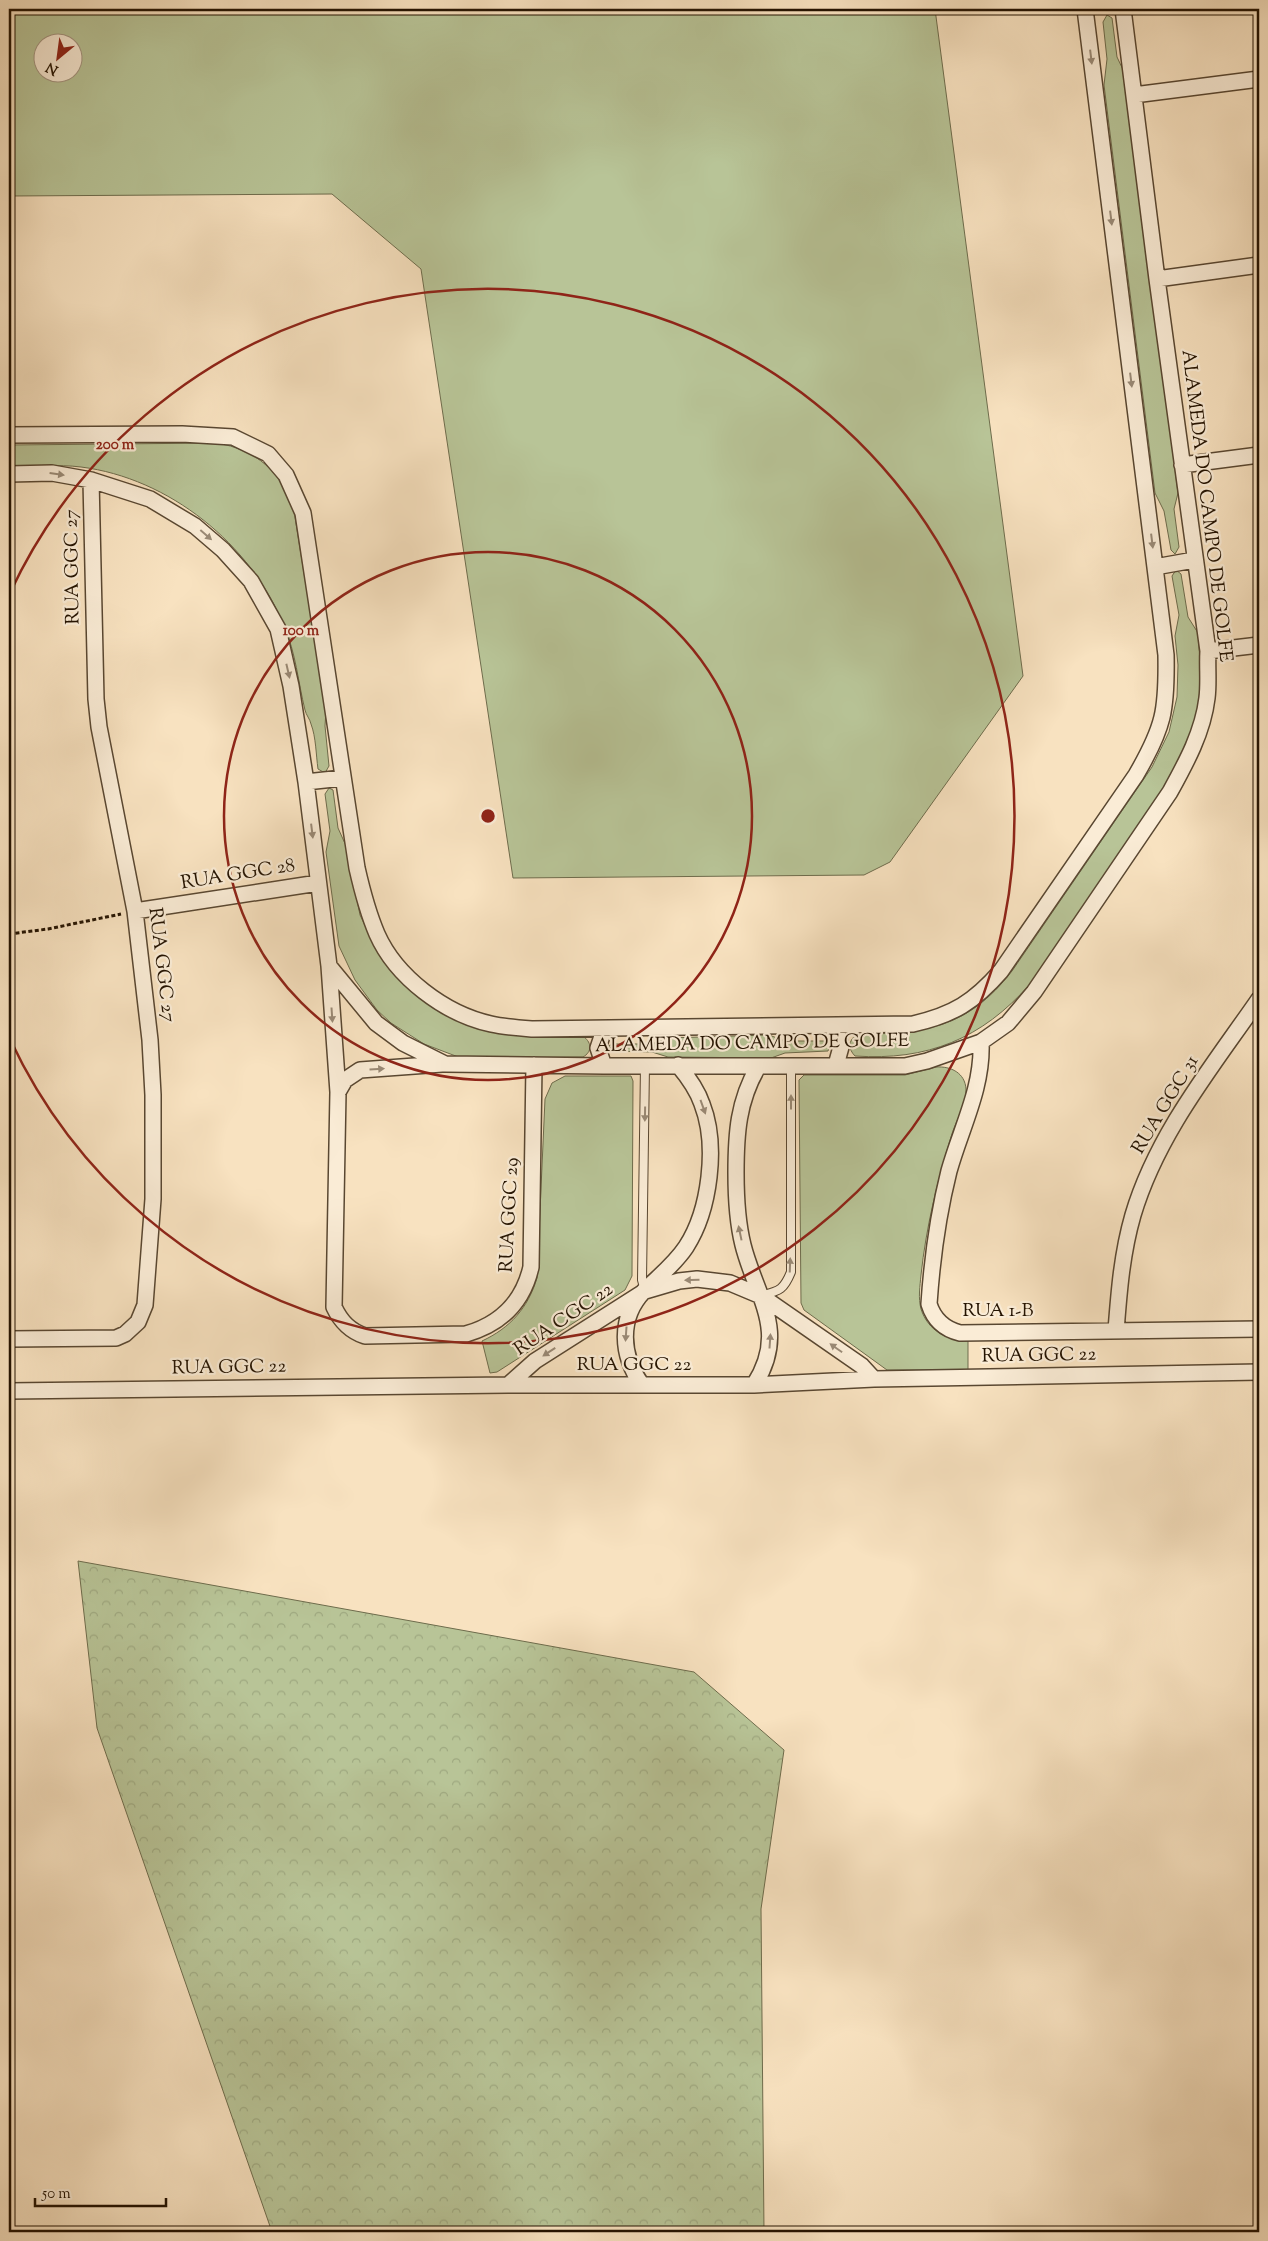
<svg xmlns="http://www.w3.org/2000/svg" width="1268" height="2241" viewBox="0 0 1268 2241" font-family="'Sorts Mill Goudy',serif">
	<defs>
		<pattern id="forest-crowns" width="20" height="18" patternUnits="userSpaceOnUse" patternTransform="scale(1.25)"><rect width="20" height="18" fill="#b8c497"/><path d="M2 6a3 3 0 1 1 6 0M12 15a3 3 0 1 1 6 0" fill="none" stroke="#9ea880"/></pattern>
	</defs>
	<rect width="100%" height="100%" fill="#f8e2c0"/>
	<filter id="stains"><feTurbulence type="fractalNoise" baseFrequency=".004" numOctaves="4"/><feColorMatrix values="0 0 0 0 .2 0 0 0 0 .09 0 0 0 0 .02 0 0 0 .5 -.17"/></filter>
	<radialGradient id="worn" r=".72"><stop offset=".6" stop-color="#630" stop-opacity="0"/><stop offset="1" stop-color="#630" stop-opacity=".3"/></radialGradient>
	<path fill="#b8c497" stroke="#6e6c4c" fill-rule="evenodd" d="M9,9h926l88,667 -133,186 -26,13 -351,3 -92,-609 -89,-75 -323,2zM72,42v30h-30v-30z
		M1107,15l5,3 5,39 9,19 52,417 -4,16 5,38 -4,7 -4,-4 -7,-39 -9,-18 -51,-408 3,-26 -4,-37z
		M216,443c40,6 66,29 78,68l32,199 -1,16 4,40 -4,7 -7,-4c-2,-14 -2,-32 -7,-45 -1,-5 -5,-9 -6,-14 -7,-28 -9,-57 -21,-84 -33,-82 -115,-148 -203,-159 -23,-3 -49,0 -72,0v-22z
		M1176,570l5,4 7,43 10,16 3,42 -3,37 -12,38 -20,35 -136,199c-48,55 -103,77 -175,72 -7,-7 -7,-15 1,-21 69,-3 110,-5 156,-64l140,-204 17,-35 8,-35 1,-32 -3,-29 4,-21 -7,-39z
		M329,788l4,2 5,38 9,20 13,67 17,35 23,30 32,27 40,19 43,9 69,2c8,6 8,15 -1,20l-122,1 -37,-14 -33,-21 -14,-13 -22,-30 -16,-34 -13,-94 4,-21 -5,-37z
		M769,1035l16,6h40l5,4 -2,6 -43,2 -14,5 -103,-1 -16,-5 -36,-1 -8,-5 5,-2h39l15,-6z
		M936,1067c15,-1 29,6 30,22 1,15 -11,33 -15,48 -14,45 -25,91 -30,138 -1,11 -3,23 0,34 7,22 26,31 47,32v29h-81l-83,-60 -3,-7 -2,-223 5,-5h101z
		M565,1076h66l2,5 -1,195 -7,14 -128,82 -7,1 -8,-32c28,-13 46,-33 55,-63l8,-179 7,-16z"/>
	<path fill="url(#forest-crowns)" stroke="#6e6c4c" d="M78,1561l616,111 90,78 -23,159 3,323h-492l-175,-504z"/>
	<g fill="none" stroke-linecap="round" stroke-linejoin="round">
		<g stroke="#594731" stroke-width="10">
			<path id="lane" d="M645,1291l-3,-11 3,-215
				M763,1295c17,-4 21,-6 28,-23v-205"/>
		</g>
		<g stroke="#594731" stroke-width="18">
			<path id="street" d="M1134,95l125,-16
				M1157,279l102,-14
				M9,435l173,-1 51,3 35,17 18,21 17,38 54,355c5,22 11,45 20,66 19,43 68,80 114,90 13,3 28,4 42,5l380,-5c40,-9 61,-22 88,-53l135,-196c28,-48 31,-65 30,-120l-81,-646
				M1182,465l77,-10
				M9,474l43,-1 39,7 59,19 45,27 28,24 28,31 27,48 13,57 15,96 23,184 47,57 27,20 42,21 159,2h301l22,-5 54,-19 27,-19 26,-31 136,-200c16,-29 33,-60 37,-94 2,-15 0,-32 1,-47l-51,-372 -34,-270
				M1155,567l39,-7
				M1208,651l51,-6
				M306,782l37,-4
				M135,911l183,-28
				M329,966l9,126 -4,215c7,15 16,24 31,29l101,-2c35,-10 57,-32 65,-67l3,-202
				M604,1030l-6,18 6,18
				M981,1042c2,46 -20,86 -32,129 -11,44 -17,88 -20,133 5,16 15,25 31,29l299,-4
				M836,1065l5,-18 -5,-21
				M338,1092l7,-12 15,-10 82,-6
				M1116,1331c3,-40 6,-78 17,-116 24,-81 79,-148 126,-216
				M9,1339l107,-1 9,-4 13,-12 7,-17 8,-106v-104l-3,-55 -15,-129 -36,-184 -3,-28 -5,-219
				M508,1385l27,-24 110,-70 34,-10 18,-2 33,4 31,13 101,70 12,13
				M642,1385c-21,-29 -24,-67 2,-94 15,-15 30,-26 42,-44 24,-37 32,-102 16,-143 -5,-15 -14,-27 -24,-39
				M754,1385c35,-54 2,-88 -11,-140 -6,-24 -7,-48 -7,-72 0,-39 2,-72 22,-106
				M9,1391l499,-6h246l120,-6 385,-7"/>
		</g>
		<path stroke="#241301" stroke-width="3" stroke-dasharray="4 2.5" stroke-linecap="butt" d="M9,934l39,-5 73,-15"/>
		<use href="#lane" stroke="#faecd6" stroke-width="8"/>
		<use href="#street" stroke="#faecd6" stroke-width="15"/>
	</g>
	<defs><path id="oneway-solid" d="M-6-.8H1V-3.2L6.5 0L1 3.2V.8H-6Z" transform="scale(1.25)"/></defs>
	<g fill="#9a8a76">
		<use href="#oneway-solid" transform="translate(1091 57) rotate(83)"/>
		<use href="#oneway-solid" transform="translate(1111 218) rotate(83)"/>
		<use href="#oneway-solid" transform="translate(1131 380) rotate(83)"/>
		<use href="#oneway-solid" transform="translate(57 474) rotate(8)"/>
		<use href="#oneway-solid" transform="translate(206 535) rotate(41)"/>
		<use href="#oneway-solid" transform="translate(1152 541) rotate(83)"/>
		<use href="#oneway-solid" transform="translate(288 671) rotate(77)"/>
		<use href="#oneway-solid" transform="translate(312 831) rotate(83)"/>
		<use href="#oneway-solid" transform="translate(332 1015) rotate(86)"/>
		<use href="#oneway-solid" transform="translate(377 1069) rotate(-4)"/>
		<use href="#oneway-solid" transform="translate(791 1102) rotate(-90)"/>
		<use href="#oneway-solid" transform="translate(703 1107) rotate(70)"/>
		<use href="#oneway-solid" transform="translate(645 1114) rotate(91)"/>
		<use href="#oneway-solid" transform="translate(740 1233) rotate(-102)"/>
		<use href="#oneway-solid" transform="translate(790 1265) rotate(-88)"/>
		<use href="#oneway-solid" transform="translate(692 1280) rotate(178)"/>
		<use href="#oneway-solid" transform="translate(626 1334) rotate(94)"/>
		<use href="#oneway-solid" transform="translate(770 1341) rotate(-86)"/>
		<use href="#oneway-solid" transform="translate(836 1348) rotate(-145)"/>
		<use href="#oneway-solid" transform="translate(549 1352) rotate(147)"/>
	</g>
	<g fill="none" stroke="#8f2418" stroke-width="2.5">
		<circle cx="488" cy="816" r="264"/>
		<path d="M10 593A527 527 0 1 1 10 1039"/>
	</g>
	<g text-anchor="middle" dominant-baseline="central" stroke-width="4.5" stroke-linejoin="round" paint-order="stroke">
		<g font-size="19" fill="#241301" stroke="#faecd6">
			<text transform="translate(1206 506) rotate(83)">ALAMEDA DO CAMPO DE GOLFE</text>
			<text transform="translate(73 567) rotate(-91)">RUA GGC 27</text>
			<text transform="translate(238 875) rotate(-9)">RUA GGC 28</text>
			<text transform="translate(161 965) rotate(83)">RUA GGC 27</text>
			<text transform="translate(752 1044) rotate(-1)">ALAMEDA DO CAMPO DE GOLFE</text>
			<text transform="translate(1166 1105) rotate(-59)">RUA GGC 31</text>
			<text transform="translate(510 1215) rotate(-87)">RUA GGC 29</text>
			<text x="998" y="1311">RUA 1-B</text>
			<text transform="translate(564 1320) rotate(-34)">RUA CGC 22</text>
			<text transform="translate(1039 1356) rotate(-1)">RUA GGC 22</text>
			<text x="634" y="1365">RUA GGC 22</text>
			<text transform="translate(229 1368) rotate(-1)">RUA GGC 22</text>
		</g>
	</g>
	<circle cx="488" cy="816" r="8" fill="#8f2418" stroke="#faecd6" stroke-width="2.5"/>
	<g font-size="15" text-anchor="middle" font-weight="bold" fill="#8f2418" stroke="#faecd6" stroke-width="4.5" stroke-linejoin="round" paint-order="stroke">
		<text x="115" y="449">200 m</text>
		<text x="301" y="635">100 m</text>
	</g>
	<rect width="1268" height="2241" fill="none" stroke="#f8e2c0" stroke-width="30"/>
	<rect x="10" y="10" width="1248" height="2221" fill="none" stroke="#241301" stroke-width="2.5"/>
	<rect x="15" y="15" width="1238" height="2211" fill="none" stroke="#241301"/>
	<g transform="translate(58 58) rotate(209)"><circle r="24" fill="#faecd6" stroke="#a49581"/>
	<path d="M0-4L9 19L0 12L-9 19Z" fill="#8f2418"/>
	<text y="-8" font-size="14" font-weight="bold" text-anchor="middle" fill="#241301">N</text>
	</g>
	<path d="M35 2198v8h131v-8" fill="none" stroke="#241301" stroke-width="2.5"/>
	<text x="42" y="2198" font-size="15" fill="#241301" stroke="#faecd6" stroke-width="4" paint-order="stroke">50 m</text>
	<rect width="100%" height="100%" filter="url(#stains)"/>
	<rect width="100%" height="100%" fill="url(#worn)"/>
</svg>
